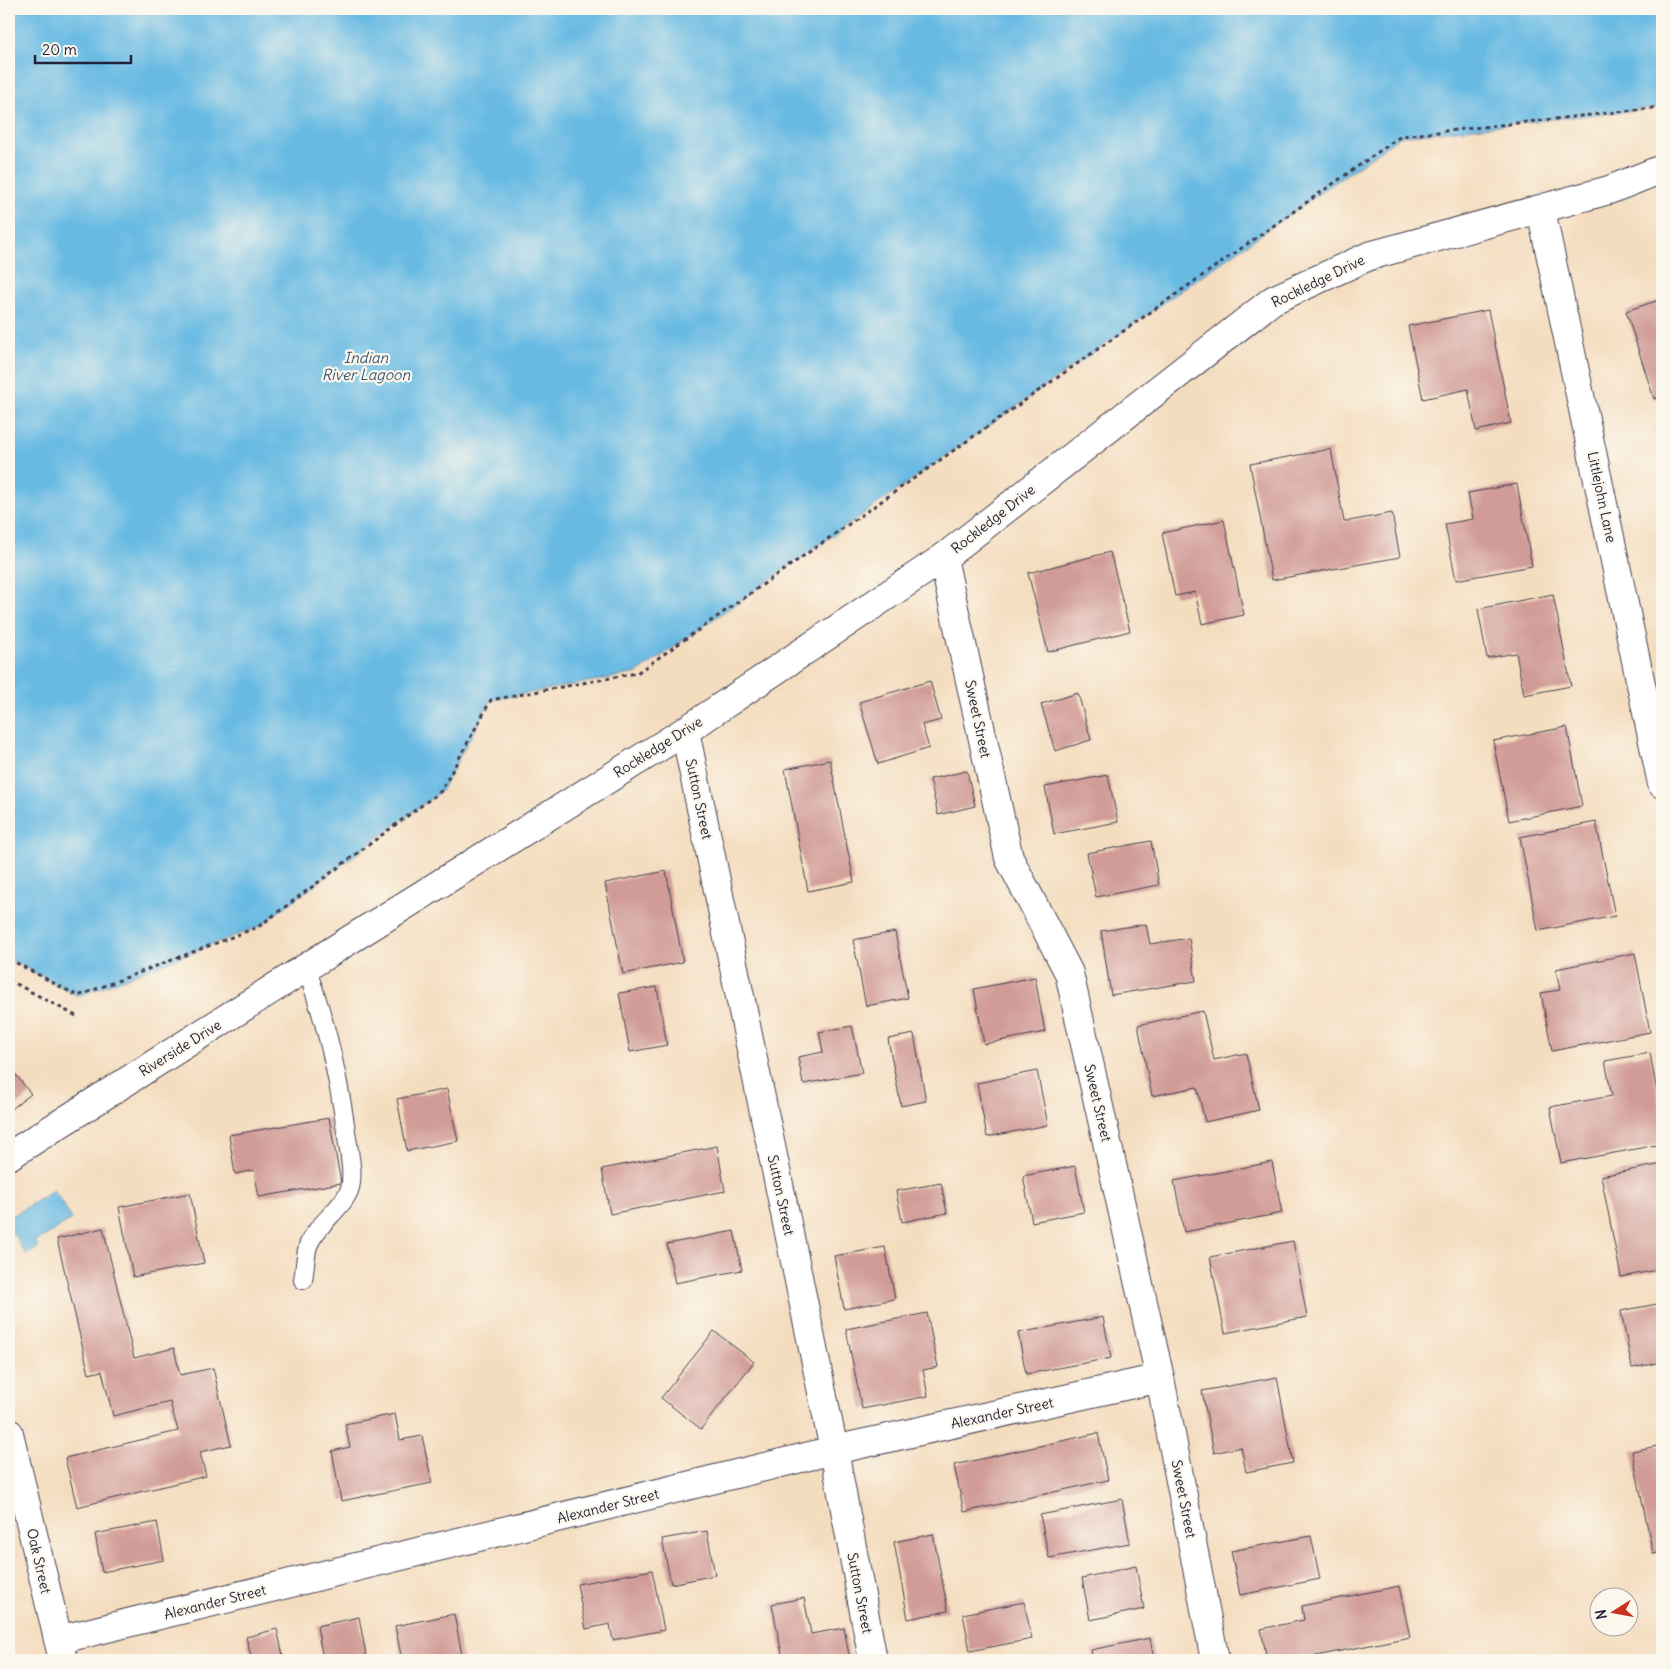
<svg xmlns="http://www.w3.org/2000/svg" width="1671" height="1669" viewBox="0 0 1671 1669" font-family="Delius,sans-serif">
	<rect width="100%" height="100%" fill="#fbf7ec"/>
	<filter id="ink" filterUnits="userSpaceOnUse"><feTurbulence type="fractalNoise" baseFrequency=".02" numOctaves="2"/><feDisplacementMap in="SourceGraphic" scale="10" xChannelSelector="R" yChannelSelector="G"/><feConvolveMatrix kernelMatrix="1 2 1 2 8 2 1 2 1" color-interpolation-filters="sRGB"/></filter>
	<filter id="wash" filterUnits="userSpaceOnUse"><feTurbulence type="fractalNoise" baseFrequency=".0096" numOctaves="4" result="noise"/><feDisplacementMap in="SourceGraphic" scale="20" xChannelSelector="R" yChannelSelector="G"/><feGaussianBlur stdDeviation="1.12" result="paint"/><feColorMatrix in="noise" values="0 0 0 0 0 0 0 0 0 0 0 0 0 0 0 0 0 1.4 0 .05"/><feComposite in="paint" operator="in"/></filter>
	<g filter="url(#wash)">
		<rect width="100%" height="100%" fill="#f4ddbf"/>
		<path fill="#67bae3" stroke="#446e8f" d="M9,9h1653v98l-261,29 -764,537 -146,27 -50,91 -183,136 -180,69 -69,-37z
			M54,1190l18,29 -37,23 3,6 -12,7 -17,-29v-8z"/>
		<g id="blocks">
			<path fill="#d19c97" d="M1662,299v97l-8,3 -28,-88z
				M1488,310l23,113 -35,8 -8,-42 -45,10 -15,-73z
				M1331,449l13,73 48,-9 8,44 -128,23 -22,-116z
				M1517,484l15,82 -76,14 -11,-56 28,-5 -5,-26z
				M1224,520l20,95 -42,9 -7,-32 -20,4 -13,-63z
				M1110,552l20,79 -82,21 -20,-79z
				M1553,594l18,92 -47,9 -8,-42 -29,5 -9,-49z
				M930,681l11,39 -19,5 7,23 -51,16 -19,-62z
				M1078,693l13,47 -36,11 -14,-47z
				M1567,727l15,79 -73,15 -16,-80z
				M830,760l24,122 -46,9 -23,-122z
				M967,771l8,35 -37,9 -8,-36z
				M1108,775l10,47 -64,12 -9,-47z
				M1596,822l19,94 -77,15 -18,-94z
				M1151,841l8,44 -63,12 -9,-44z
				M666,871l17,91 -60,12 -18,-91z
				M1146,924l4,20 39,-6 7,43 -85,14 -10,-64z
				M895,932l13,66 -42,8 -13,-66z
				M1635,953l15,79 -98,19 -11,-58 19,-3 -4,-21z
				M1035,977l10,55 -61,12 -10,-55z
				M657,987l10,58 -37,7 -11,-59z
				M1203,1011l11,49 32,-7 13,57 -54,12 -8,-35 -45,9 -14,-71z
				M852,1026l10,47 -59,11 -5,-27 25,-5 -4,-20z
				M914,1034l12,67 -25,5 -13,-67z
				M1650,1053l12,67v24l-101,19 -11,-56 62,-11 -7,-35z
				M9,1066l22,28 -22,17z
				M1037,1071l11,54 -61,12 -10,-54z
				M447,1089l11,52 -51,10 -10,-52z
				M329,1118l12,65 -82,14 -5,-27 -19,4 -6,-39z
				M717,1146l8,45 -115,23 -8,-45z
				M1272,1162l10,51 -98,19 -10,-51z
				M1662,1164v105l-41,8 -20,-101z
				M1075,1166l9,46 -52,10 -9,-46z
				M941,1183l6,30 -45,9 -6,-31z
				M190,1193l14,70 -71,14 -14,-70z
				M103,1228l31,130 40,-10 6,27 33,-7 18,77 -31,7 6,24 -129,31 -12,-49 113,-27 -8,-29 -57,14 -11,-45 -13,3 -32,-135z
				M734,1231l8,39 -67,13 -8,-39z
				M1293,1241l14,76 -82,16 -15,-76z
				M885,1247l10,52 -51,10 -10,-53z
				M1662,1303v59l-30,6 -11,-57z
				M927,1313l11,54 -15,3 5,26 -66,13 -16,-80z
				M1103,1317l8,41 -85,16 -8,-41z
				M714,1331l40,31 -53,67 -40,-31z
				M1277,1377l16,86 -47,9 -5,-25 -27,6 -12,-62z
				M395,1414l5,26 22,-4 10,47 -91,18 -9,-50 18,-4 -5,-23z
				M1098,1433l10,47 -144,32 -10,-47z
				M1662,1445v107l-9,2 -21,-103z
				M1122,1499l8,44 -81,15 -9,-43z
				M157,1522l7,38 -62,12 -7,-38z
				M707,1531l8,44 -44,9 -9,-45z
				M933,1534l15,77 -40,8 -14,-77z
				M1311,1536l9,43 -80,16 -9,-44z
				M1136,1566l8,43 -54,11 -8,-42z
				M652,1570l12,60 -51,10 -3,-16 -24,5 -9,-45z
				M1399,1586l11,51 -114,23h-29l-6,-31 43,-9 -2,-14z
				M804,1598l7,36 33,-6 6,32h-67l-11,-56z
				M1024,1602l8,37 -62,12 -7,-37z
				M454,1614l9,46h-61l-7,-34z
				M359,1617l8,43h-44l-6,-34z
				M277,1629l7,31h-32l-6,-23z
				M1150,1638l4,22h-61l-2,-10z"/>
		</g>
	</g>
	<g filter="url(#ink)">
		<use href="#blocks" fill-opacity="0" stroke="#423e4f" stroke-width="1"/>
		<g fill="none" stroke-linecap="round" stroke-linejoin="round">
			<g stroke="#423e4f" stroke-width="20">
				<path id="service" d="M303,1280c2,-11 2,-23 5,-34 8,-22 36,-38 42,-58 4,-15 -1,-35 -3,-50 -8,-59 -20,-115 -41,-170"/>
			</g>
			<g stroke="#423e4f" stroke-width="30">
				<path id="minor" d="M1541,210l121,574
					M943,558l66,300 60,115 91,405 55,282
					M685,731l149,719 39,210
					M9,1433l54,227
					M58,1640l776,-190 326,-72"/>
			</g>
			<g stroke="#423e4f" stroke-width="30">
				<path id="tertiary" d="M9,1156l342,-217 334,-208 258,-173 330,-258 96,-44 240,-66 53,-21"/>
			</g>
			<path stroke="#423e4f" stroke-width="3" stroke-dasharray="4 4" stroke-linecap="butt" d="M9,959l69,37 180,-69 183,-136 50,-91 146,-27 764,-537 261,-29
				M9,980l67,36"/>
			<use href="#service" stroke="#fff" stroke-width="18"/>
			<use href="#minor" stroke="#fff" stroke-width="28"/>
			<use href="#tertiary" stroke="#fff" stroke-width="28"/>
		</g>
	</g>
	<g text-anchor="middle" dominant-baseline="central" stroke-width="4.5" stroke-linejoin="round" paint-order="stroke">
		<g font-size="14" fill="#22223b" stroke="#fbf7ec">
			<text transform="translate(1318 281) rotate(-26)">Rockledge Drive</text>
			<text transform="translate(1602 497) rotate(78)">Littlejohn Lane</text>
			<text transform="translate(993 519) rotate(-38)">Rockledge Drive</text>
			<text transform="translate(978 719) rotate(78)">Sweet Street</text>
			<text transform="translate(658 747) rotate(-32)">Rockledge Drive</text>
			<text transform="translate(699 799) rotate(78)">Sutton Street</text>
			<text transform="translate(180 1048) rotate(-32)">Riverside Drive</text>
			<text transform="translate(1098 1103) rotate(77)">Sweet Street</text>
			<text transform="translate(781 1195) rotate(78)">Sutton Street</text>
			<text transform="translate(1002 1413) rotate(-12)">Alexander Street</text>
			<text transform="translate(1184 1499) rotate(79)">Sweet Street</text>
			<text transform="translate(608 1506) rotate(-14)">Alexander Street</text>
			<text transform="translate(39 1561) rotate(77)">Oak Street</text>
			<text transform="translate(860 1593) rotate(79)">Sutton Street</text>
			<text transform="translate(215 1602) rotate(-14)">Alexander Street</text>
		</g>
		<g font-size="15" font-style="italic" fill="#3a5776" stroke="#fbf7ec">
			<text x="366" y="357">Indian<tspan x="366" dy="17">River Lagoon</tspan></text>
		</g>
	</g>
	<rect width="1671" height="1669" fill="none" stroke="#fbf7ec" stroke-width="30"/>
	<g transform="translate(1614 1612) rotate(259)"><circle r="24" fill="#fbf7ec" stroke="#a4a2a5"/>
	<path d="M0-4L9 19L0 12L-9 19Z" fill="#c8321e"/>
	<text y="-8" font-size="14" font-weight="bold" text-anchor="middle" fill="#22223b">N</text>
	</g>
	<path d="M35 55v8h96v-8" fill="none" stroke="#22223b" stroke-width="2.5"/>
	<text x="42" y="55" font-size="15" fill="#22223b" stroke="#fbf7ec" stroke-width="4" paint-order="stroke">20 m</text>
</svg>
